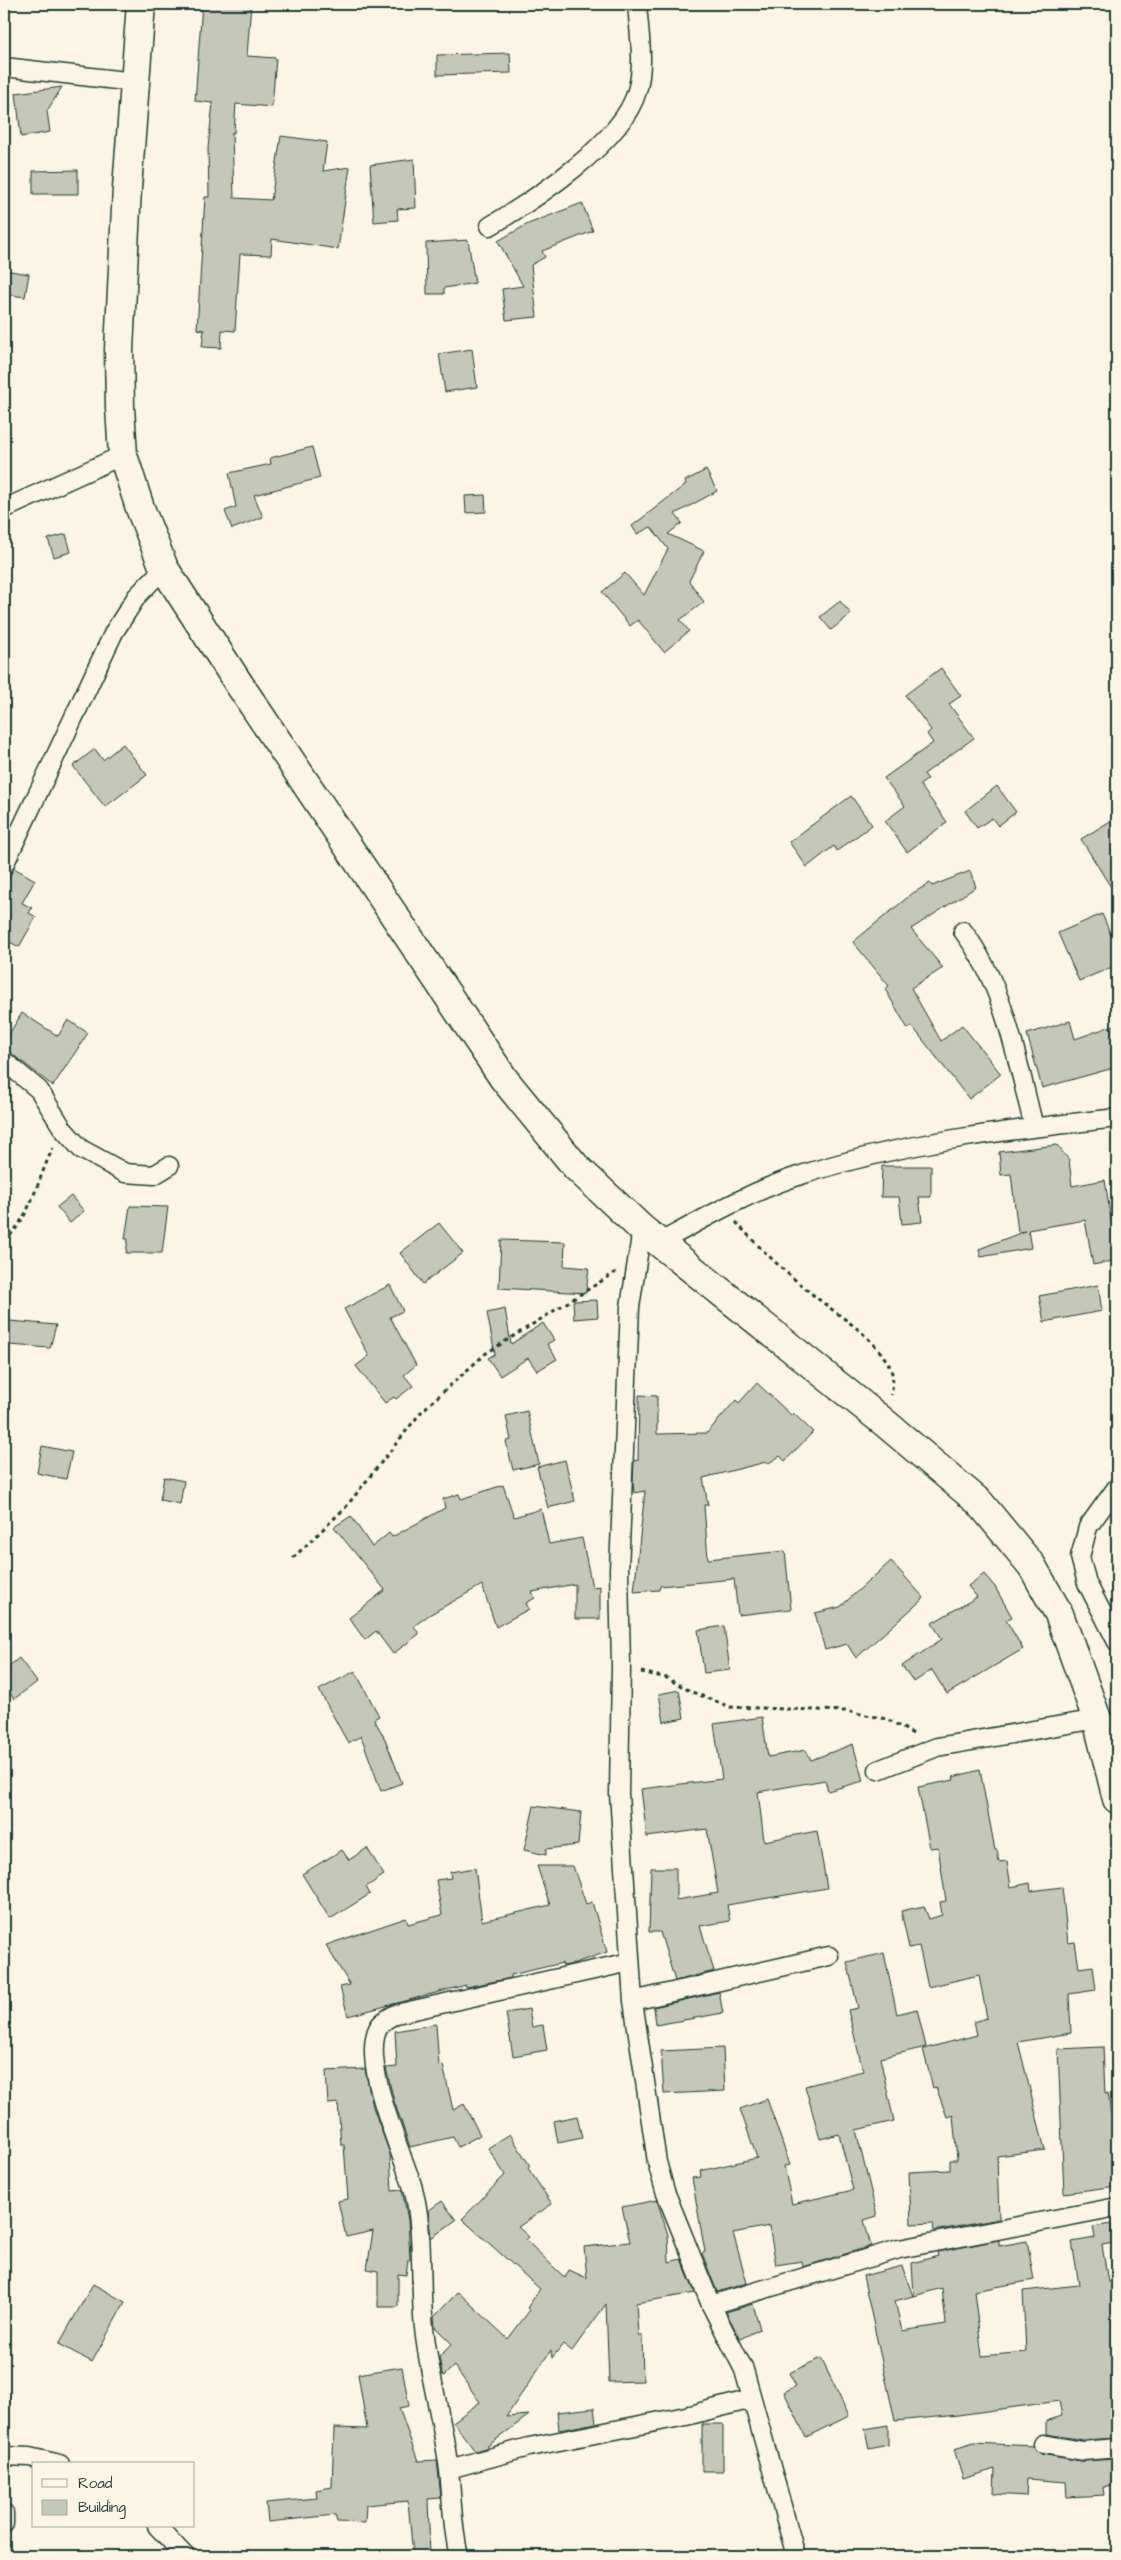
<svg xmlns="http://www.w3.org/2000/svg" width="1121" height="2560" viewBox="0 0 1121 2560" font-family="'Architects Daughter',sans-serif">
	<rect width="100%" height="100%" fill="#fcf5e5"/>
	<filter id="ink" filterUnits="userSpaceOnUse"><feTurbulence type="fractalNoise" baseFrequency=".02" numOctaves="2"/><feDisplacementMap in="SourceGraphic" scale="10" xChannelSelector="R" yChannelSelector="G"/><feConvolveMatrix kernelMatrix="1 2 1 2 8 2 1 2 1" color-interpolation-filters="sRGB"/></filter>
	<g filter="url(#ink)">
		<path fill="#c5c7b9" stroke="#1f3d34" d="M202,4h49l-4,52 29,2 -4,49 -36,-3 -2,29 -2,-1 2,66 37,2 10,-64 46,6 -4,29 27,-4 -12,82 -66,-10 -1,16 -31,-1 -5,77 -13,-1 -1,18 -19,-1 2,-17 -7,-1 8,-132h4l-1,-49 5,-45 -18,-2z
			M510,53l1,20 -74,2v-20z
			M62,87l-15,24 3,21 -29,5 -5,-44z
			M414,159l2,49 -19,1 1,11 -24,2 -4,-57z
			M78,170v24h-45v-23z
			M582,203l11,28 -51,20 3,6 -14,8 6,52 -31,3 -4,-31 21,-3 -25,-45 30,-17z
			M468,240l7,43 -31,5v6h-17l-1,-51z
			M4,270l25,4 -4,23 -21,-3z
			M472,349l5,38 -32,5 -6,-38z
			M312,447l8,31 -66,17 9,22 -31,12 -7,-18 11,-4 -7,-34 42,-9 -1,-6z
			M706,470l11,21 -42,23 7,9 -14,11 36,17 -15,30 15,21 -24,18 9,11 -25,21 -26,-32 -8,6 -28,-34 23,-19 19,22 24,-46 -17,-22 -14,7 -5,-8 54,-42 -1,-3z
			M485,495l1,17 -20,1 -1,-17z
			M66,534l5,18 -17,5 -6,-18z
			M840,601l11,13 -20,16 -11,-13z
			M941,668l20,28 -12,8 25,34 -50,36 4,5 -8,6 27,37 -40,30 -22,-31 20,-15 -21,-28 49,-35 -6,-9 4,-4 -26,-35z
			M123,744l24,31 -42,32 -32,-41 22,-17 8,11z
			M997,786l19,26 -18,14 -6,-8 -15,10 -12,-17z
			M851,796l21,29 -35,26 -3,-5 -27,21 -18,-25z
			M1117,817v80l-36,-58z
			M14,868l21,12 -13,23 10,5 -3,5 7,4 -17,30 -15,-8v-52z
			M970,871l6,16 -65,42 32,39 -32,20 30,53 21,-16 39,49 -32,25 -57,-73 -4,3 -23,-40 4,-3 -36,-44 60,-49 17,-10 2,3z
			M1102,914l15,35v16l-38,16 -21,-48z
			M22,1013l36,23 10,-16 20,13 -35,53 -42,-33 -7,-2v-9z
			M1070,1021l5,18 42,-15v43l-75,21 -15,-54z
			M1057,1145l12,15 3,26 33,-6 12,80 -24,5 -8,-45 -57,10 3,18 -50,9 -2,-8 46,-18 -7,1 -7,-58 -10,1 -2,-23z
			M882,1166h49v31h-12l3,25 -20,2 -3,-27h-18z
			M71,1196l13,15 -14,12 -13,-16z
			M130,1206l38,1 -6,46h-36l2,-14h-3z
			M439,1223l24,30 -40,31 -23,-31z
			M501,1240l64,2 -1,24 25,2 -3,25 -87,-5z
			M390,1285l13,26 -13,6 26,48 -12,10 9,11 -17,13 -2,-2 -9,6 -29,-37 13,-10 -25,-47z
			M1098,1285l4,26 -58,11 -5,-26z
			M597,1300l1,17 -24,2 -1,-18z
			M505,1309l6,35 32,-21 11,17 -7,4 10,15 -20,12 -9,-13 -28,18 -12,-18 7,-4 -8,-41z
			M10,1321l46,4 -6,23 -41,-3z
			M757,1383l34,32 2,-2 20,19 -28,29 -5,-5 -13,8 -1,-2 -63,16 5,27h-4l4,54 77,-8 6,58 -53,6 -4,-36 -74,7 -1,4 -25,2 11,-101 -11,2 -1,-10 1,-22 4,-1 1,-65 18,1v38l50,-1 29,-33 3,3z
			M527,1411l12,53 -26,6 -7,-29 5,-1 -5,-24z
			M42,1446l30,6 -6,27 -29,-6z
			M565,1460l10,41 -27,7 -11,-41z
			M164,1477l20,4 -4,23 -20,-4z
			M503,1485l11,32 27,-8 8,35 33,-6 10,49 8,-1v33h-25v-35l-43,8 3,6 -9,5 3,6 -33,18 -14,-42 -53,30 -15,11 5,8 -26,20 -17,-23 -11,9 -16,-22 36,-28 -51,-63 17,-11 21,31 17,-14 3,4 53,-29 -2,-9 16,-5 2,5z
			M891,1561l33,37 -68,60 -9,-14 -22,6 -10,-37 25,-6z
			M984,1574l11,13 17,30 -6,3 17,29 -76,45 -15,-24 -18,12 -12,-16 40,-27 -10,-16 45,-26 -9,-11z
			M724,1626l6,44 -26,3 -6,-43z
			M19,1658l18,24 -23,17 -10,-15v-14z
			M355,1671l24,45 -5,3 11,20 17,44 -21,8 -20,-55 -13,7 -29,-53z
			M679,1690l5,28 -20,4 -5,-28z
			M762,1717l6,40 38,-7 5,10 42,-16 10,37 -35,10 -3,-11 -67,12 6,49 53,-10 10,57 -100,17 3,16 -30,5 14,45 -39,10 -15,-49h-11l2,-64h25v32l42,-7 -11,-64 -60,8 -6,-48 81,-10 -8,-55z
			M980,1770l15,80h2l2,12 8,-1 4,26 19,-4 1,8 31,-4 6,56 7,-1 4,26 14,-2 3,24 -27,4 2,39 -53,9 27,108 -48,6 2,63 -65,12 -1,-8 -22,1 -2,-52 41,-2v-10h7l-4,-45 -6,2 -11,-30 -3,1 -10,-39 54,-14 -3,-13 13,-4 -8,-43 -51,12 -9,-41 -10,2 -8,-37 23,-5 5,13 13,-4 -2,-13 6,-1 -8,-54 -8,1 -12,-61 36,-7 -1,-3z
			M534,1806l47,6 -3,33 -32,4v6l-22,-5z
			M367,1848l17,27 -18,12 4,7 -40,25 -28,-45 40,-24 7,10z
			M537,1866h36l13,38 6,-2 15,50 -38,13 -6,1 -1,-3 -51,12v3l-45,9v-2l-118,31 -8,-29 10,-2 -24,-40 80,-27 2,6 34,-9 -6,-35 15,-2 -1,-6 25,-4 7,53 68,-16z
			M884,1953l13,61 20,-5 9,38 -46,11 14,63 -38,9 21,86 -13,4 7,26 -68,21 -1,-6 -26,4 -7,-39 -36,7 14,50 -30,9 -15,-39 3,-1 -13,-74 9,-1 -1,-6 57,-13 -17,-49 27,-10 23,66 -6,1 8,38 61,-14 -14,-56 -19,5 -15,-53 58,-15 -15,-61 10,-2 -11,-46z
			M719,1992l4,21 -67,12 -2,-18z
			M529,2009l3,18 11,-2 4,25 -34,6 -7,-43z
			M436,2024l3,42 4,-1 10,45 11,-6 16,31 -22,12 -5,-10 -43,10 -16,-46 -8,-33 11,-1 -2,-36z
			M1103,2047l2,47 3,-1 9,64v29l-53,7 -6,-144z
			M723,2048l2,43 -61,3 -3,-43z
			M365,2069l8,38 17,47 2,37 10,-1 6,30 2,40h-2l-2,15 -8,-1v33h-20v-36l-11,-2 6,-38 -27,6 -8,-36 10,-2 -4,-54h-3l-3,-42 -10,1 -2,-33z
			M577,2116l5,22 -24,5 -4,-22z
			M510,2134l20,32 -2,2 24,36 -34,23 11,10 -3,3 39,38 4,-8 18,8 -3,-31 46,-5 -8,-35 35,-7 11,35 1,27 12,-3 14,34 -59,10 2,32h4l1,46 -34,1 -3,-78 -34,47 -9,-7 -11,14 -1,-8 -45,67 23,-2 -44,33 -10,3 -22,-29 27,-20 -26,-36 -10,10 -2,-2 -3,-17 13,-13 -17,-17 -1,-10 24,-25 50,47 22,-29 -3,-2 13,-19 -78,-70 43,-44 -17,-27z
			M442,2201l14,19 -25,18 -3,-27z
			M1111,2224l3,19 -12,2 6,37 9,-1v157l-34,2 -37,-6v-13l16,-5 -3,-15 -101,14 -63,6 -32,-145 39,-10 11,30 -18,5 7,30 44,-7 -4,-36 -28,8 -2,-33 26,-7 -1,-4 62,-12v6l28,-5 7,39 -60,11 8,65 44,-4 -3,-61 56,-6 -7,-43 23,-4 -2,-11z
			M93,2284l32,18 -33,60 -33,-18z
			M753,2304l7,25 -20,10 -14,-27z
			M821,2358l28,58 -43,21 -22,-45 12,-6 -7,-13z
			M402,2367l7,39 -10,2 19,53 19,-1 4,38 -13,1 2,57h-17l-5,-55 -42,4 -1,18 -28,-1 -2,-7 -67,7 -2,-19 51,-5 -1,-8 16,-3 2,-59 33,1 -9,-55z
			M594,2408l2,15 -37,7 -2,-18z
			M702,2424h21v47h-21z
			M888,2425v20l-19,4 -4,-20z
			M974,2443l59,3 8,8 40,7 36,-2v27l-13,1 1,8 -38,2 -1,-15 -39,-3 -1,17 -32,-2 1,-25 -32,10 -9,-30z"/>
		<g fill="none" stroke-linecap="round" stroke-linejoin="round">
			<g stroke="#1f3d34" stroke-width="21">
				<path id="minor" d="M4,67l130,15
					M490,226c44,-26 133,-84 147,-135 8,-27 2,-59 0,-87
					M4,509l119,-54
					M4,865l110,-233 23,-36 27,-28
					M963,931c42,55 54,130 71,196
					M4,1061l35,29 24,39 18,20 44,24 29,2 15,-9
					M642,1229l-12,78 -11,263 2,97 -2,127 14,207 24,161 8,29 46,114 33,65 52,186
					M659,1243c44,-24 90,-51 139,-67 104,-34 211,-46 319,-58
					M1117,1487l-29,40 -8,30 7,26 30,59
					M1101,1736l16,-14
					M878,1770l59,-23 160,-28
					M633,2001l196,-45
					M711,2305l188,-56 218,-42
					M1043,2444l40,7 34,-3
					M4,2456l25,1 31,7
					M449,2469l80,-22 157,-31 66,-17
					M4,2513v11
					M157,2526l28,30
					M459,2556c-7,-28 -7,-58 -10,-86 -6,-48 -20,-94 -25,-142 -5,-45 1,-100 -12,-143 -11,-35 -54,-128 -32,-160 4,-5 10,-8 16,-11l234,-52"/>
			</g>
			<g stroke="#1f3d34" stroke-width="31">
				<path id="primary" d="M141,4l-14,184 -8,162 1,58 3,47 17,53 24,60 73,113 267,398 72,88 66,62 243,194 95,80 52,63 27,48 38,105 20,80"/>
			</g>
			<path stroke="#1f3d34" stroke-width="3" stroke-dasharray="4 4" stroke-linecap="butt" d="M736,1222c25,28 52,53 81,76 25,20 56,38 72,67 5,9 4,20 2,30
				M4,1241c26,-21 34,-63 49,-93
				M293,1558l52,-50 77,-97 63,-57 131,-82
				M641,1672l26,6 23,13 40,16 115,4 42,8 28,16"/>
			<use href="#minor" stroke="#fcf5e5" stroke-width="18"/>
			<use href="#primary" stroke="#fcf5e5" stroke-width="28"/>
		</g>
	</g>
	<rect width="1121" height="2560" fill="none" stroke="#fcf5e5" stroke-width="20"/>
	<rect x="10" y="10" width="1101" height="2540" fill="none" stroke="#1f3d34" stroke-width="2" filter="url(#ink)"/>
	<rect x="32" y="2462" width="162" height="65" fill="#fcf5e5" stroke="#a4ab9e"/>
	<rect x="42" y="2479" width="25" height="8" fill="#fcf5e5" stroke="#a4ab9e"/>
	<text x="78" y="2488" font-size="15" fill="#1f3d34">Road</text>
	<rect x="42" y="2500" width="25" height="15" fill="#c5c7b9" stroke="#a4ab9e"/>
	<text x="78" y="2512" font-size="15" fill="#1f3d34">Building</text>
</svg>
